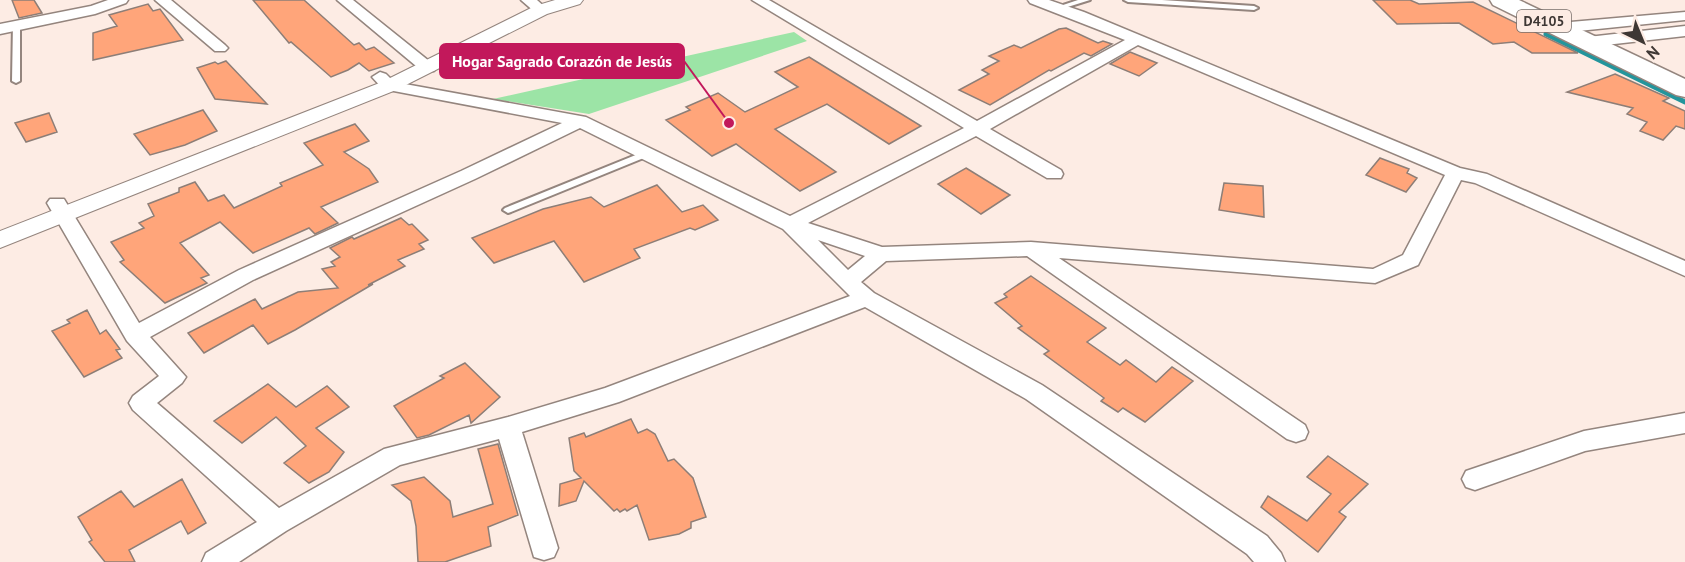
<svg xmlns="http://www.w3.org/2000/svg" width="1685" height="562" viewBox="0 0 1685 562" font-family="'PT Sans',sans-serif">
	<rect width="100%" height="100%" fill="#fdece4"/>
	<path fill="#9ce4a6" d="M794,32l13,9 -218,73 -96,-15z"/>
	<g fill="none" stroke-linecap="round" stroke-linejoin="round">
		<path stroke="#23959c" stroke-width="5" d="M1546,34l139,68"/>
	</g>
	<path fill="#ffa57a" stroke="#8d7e77" stroke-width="1.5" d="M12,0h22l8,13 -23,5z
		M253,0h51l50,45 5,-2 7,7 8,-3 20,16 -25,8 -10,-8 -11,7 -17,7 -40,-35 -2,1z
		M1373,0h37l9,4 54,-2 105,51h-46l-18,-11 -21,2 -34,-21 -62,1z
		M148,4l5,7 7,-2 23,31 -90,20v-27l24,-7 -8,-11z
		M1066,28l32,15 5,-2 9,3 -21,12 -7,-3 -33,18 -2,-1 -59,35 -31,-15 30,-16 -7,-4 17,-9 -10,-5 25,-11 7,3 38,-19z
		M1130,52l27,11 -18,13 -29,-12z
		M809,57l112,69 -32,18 -62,-40 -52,25 61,43 -36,19 -64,-47 -24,12 -46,-36 24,-10 -4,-3 32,-14 27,19 53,-25 -23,-15z
		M226,61l41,43 -52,-5 -18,-31 18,-6 3,2z
		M1615,74l54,24 -6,3 22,10v18l-9,-3 -13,14 -23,-9 7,-9 -20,-8 6,-6 -66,-16z
		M203,110l14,21 -32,14 -35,10 -16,-21z
		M49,113l8,19 -31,10 -11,-19z
		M355,124l14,17 -25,11 25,17 9,13 -57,25 17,16 -23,11 -6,-6 -56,25 -33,-31 -40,21 29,32 -8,3 6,5 -42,20 -45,-41 4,-2 -13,-18 33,-14 -5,-5 15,-7 -6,-12 31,-12v-4l16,-6 13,19 16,-6 10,13 48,-22 -2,-3 43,-18 -19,-22z
		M1380,158l29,11 -2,4 10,5 -11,14 -40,-17z
		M966,168l44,27 -29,19 -43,-30z
		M1224,183l39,3 1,31 -45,-7z
		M657,185l25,27 21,-7 15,15 -23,10 -5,-2 -56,21 6,9 -56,24 -30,-41 -60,22 -22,-25 71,-29 48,-12 13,10z
		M401,218l8,7 3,-1 16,16 -9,4 5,5 -26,11 7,6 -37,19 5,-1 -78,46 -27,14 -15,-19 -49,28 -16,-20 67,-34 7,10 36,-17 40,-4 -16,-19 13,-3 -4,-4 9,-5 -10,-9 22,-11 2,2z
		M1031,276l75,52 -19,14 33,23 6,-5 30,22 16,-15 21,14 -48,41 -22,-14 -5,4 -17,-11 3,-3 -60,-44 5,-3 -31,-23 4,-2 -27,-23 12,-6 -3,-3z
		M87,310l13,24 6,-4 14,19 -4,1 6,8 -38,19 -32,-46 18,-8 -3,-3z
		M465,363l35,34 -29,26 -2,-8 -40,20 -12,3 -23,-32 50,-28 -4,-2z
		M268,384l28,23 31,-21 22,21 -33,21 28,24 -15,20 -20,11 -25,-20 22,-17 -30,-29 -34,26 -28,-22z
		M631,419l7,14 9,-4 8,5 13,27 6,-2 19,19 13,39 -15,5v6l-12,6 -30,6 -12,-35 -10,6 -2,-2 -5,3 -3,-3 -3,2 -30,-30 -8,20 -17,5 1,-22 21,-6 -7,-7 -5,-33 15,-5 2,4z
		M498,444l20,71 -30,12 3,19 -46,16h-27l-2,-36 -5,-25 -19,-16 32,-8 26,24 3,16 40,-13 -15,-55z
		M1328,456l40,28 -29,28 7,5 -28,35 -57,-45 7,-11 39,25 24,-27 -24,-17z
		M182,479l24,44 -18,11 -7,-13 -52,29 6,12h-30l-16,-20 3,-2 -14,-23 43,-26 13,16z"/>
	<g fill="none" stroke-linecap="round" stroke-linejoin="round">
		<g stroke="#94857e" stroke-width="4">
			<path id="service" d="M1078,0h12l-32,10 -4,-2z
				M1124,0h38l92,6 4,2 -4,2 -126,-8z
				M13,23l7,2v56l-4,2 -4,-2z
				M648,150l5,3 -2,2 -140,57 -3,1 -5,-3 2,-2z"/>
		</g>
		<g stroke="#94857e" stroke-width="3">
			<path id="minor" d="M108,0h20l-2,3 -31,11 -95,20v-10l91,-18z
				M155,0h16l54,45 3,3 -3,3h-10z
				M337,0h16l81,65 2,3 -2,3h-12z
				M521,0h16l11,10 -2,3h-10z
				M752,0h17l208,121 148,-81 -95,-37 -2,-3h21l35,12 376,156 27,6 198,87v15l-210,-93 -14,-3 -43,85 -43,18 -316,-25 246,167 3,7 -3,7 -9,3 -9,-3 -260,-183 -141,5 -25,21 13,11 168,92 225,151 14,17 4,9h-31l-7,-8 -221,-155 -161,-92 -246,95 -97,30 36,116 -4,9 -10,3 -10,-3 -35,-118 -99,26 -114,66 -47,31h-37l4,-9 51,-31 -124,-112 -4,-7 4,-7 26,-20 -32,-35 -80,-138 3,-4h14l75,124 100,-53 222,-99 101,-48 -179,-34 -11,-12 8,-5 6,2 8,8 192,35 204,99 174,-88zM1138,45l307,130 -42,80 -30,14 -342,-27 -149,5 -74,-24 168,-87 71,42h14l2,-4 -2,-4 -71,-41zM580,128l203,101 67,67 -245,92 -97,29 -124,32 -105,59 -122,-105 25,-20 4,-6 -36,-40 103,-57 222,-101zM818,240l47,16 -17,14z
				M1685,12v8l-126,13 -8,-5 8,-5z
				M1685,26v10l-97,11 -8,-5 8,-5z
				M1685,413v20l-100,18 -110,39 -9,-3 -4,-8 4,-8 118,-40z"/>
		</g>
		<g stroke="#94857e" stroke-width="2">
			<path id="tertiary" d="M555,0h28l-3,4 -33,10 -151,76 -396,158v-17l382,-149 153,-76z"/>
		</g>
		<g stroke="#94857e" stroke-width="3">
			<path id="primary" d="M1490,0h29l166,79v18l-9,-2 -183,-90z"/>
		</g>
		<use href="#service" fill="#fff" fill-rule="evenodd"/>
		<use href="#minor" fill="#fff" fill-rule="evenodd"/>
		<use href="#tertiary" fill="#fff" fill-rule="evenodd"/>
		<use href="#primary" fill="#fff" fill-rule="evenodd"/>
	</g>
	<g text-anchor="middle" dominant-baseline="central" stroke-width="4.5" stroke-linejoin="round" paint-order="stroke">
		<rect fill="#fdece4" stroke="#776d69" stroke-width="1.5" x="1517" y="10" width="54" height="22" rx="4.5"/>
		<g font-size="14" font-weight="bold" fill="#3e3734">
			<text x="1544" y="21">D4105</text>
		</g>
	</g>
	<path fill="none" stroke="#c2185b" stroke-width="2" d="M729 123L684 61"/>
	<circle fill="#c2185b" stroke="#fdece4" stroke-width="2" cx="729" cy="123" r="6"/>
	<rect fill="#c2185b" stroke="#c2185b" stroke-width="2" x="440" y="44" width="244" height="34" rx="6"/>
	<g font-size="16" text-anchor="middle" font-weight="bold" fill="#fff">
		<text x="562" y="67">Hogar Sagrado Corazón de Jesús</text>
	</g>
	<g transform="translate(1643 42) rotate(137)" stroke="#fdece4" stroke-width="4.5" paint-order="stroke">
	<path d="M0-4.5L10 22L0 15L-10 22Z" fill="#3e3734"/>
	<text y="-9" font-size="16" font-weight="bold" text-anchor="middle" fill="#3e3734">N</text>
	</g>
</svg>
